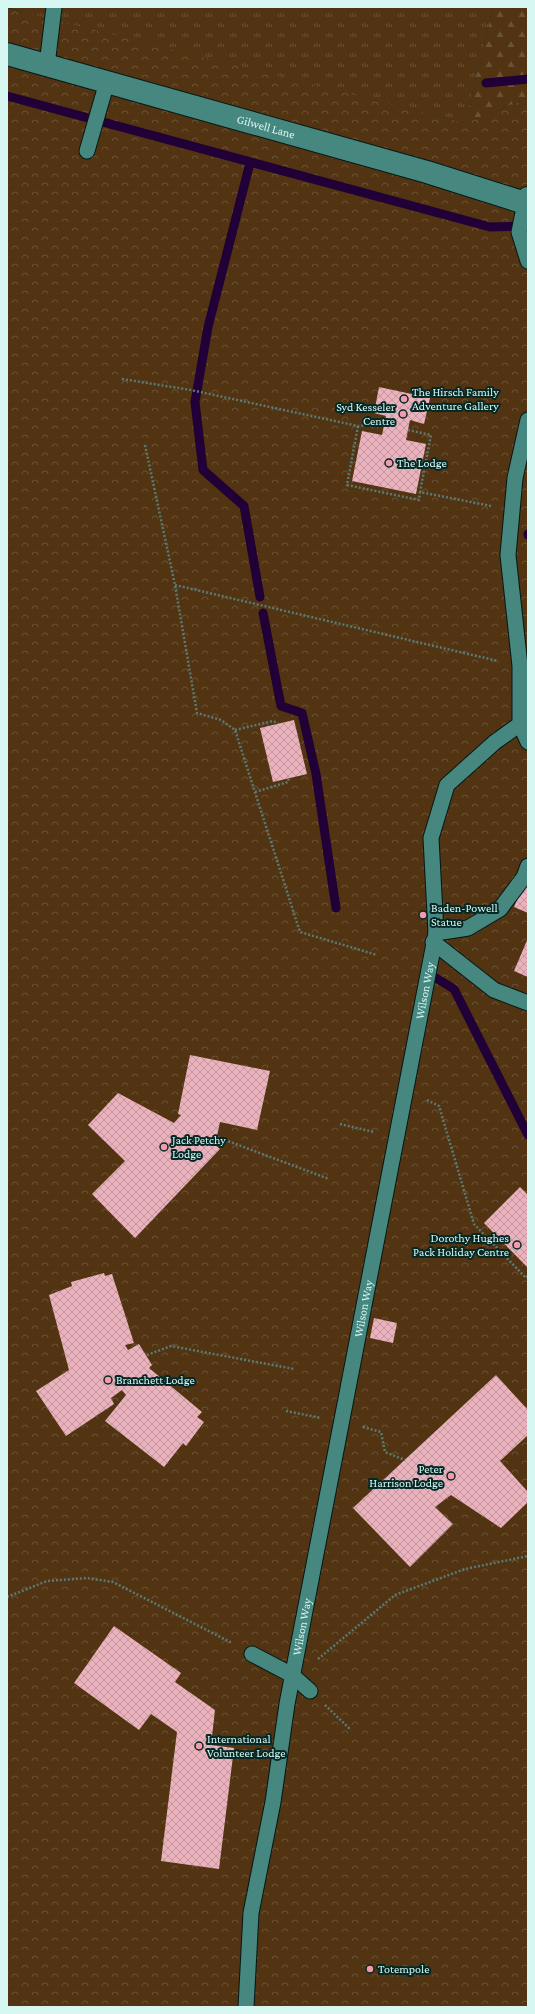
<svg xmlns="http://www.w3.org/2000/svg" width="535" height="2014" viewBox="0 0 535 2014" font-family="'Crimson Pro',serif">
	<defs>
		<pattern id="grass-tufts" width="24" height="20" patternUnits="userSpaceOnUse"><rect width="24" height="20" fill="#523412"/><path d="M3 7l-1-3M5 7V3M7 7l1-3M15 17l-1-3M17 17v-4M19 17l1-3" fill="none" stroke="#6a5235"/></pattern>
		<pattern id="forest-firs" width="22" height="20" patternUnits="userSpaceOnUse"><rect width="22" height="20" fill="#523412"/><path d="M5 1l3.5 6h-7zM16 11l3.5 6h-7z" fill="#6a5235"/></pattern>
		<pattern id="park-crowns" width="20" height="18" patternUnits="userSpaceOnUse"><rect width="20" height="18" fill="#523412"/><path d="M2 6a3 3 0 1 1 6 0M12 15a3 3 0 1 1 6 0" fill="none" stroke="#6a5235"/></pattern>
		<pattern id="building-cross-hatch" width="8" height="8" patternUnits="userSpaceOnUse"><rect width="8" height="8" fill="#ebb2bd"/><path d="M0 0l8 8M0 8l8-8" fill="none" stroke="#c098a0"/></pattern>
	</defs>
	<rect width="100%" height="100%" fill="#0f322f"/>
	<path fill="url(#grass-tufts)" d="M7,7h486l-28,116 -411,-102z"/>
	<path fill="url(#forest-firs)" d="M493,7h35v91l-63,25z"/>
	<path fill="url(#park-crowns)" d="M7,8l458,115 63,-25v1909h-521z"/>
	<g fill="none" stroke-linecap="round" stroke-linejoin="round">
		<path stroke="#200036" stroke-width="9" d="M486,83l42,-4
			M7,96l483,131 38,-1
			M250,163l-42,164 -13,75 8,68 41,36 16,91
			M528,535v-1
			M263,613l18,93 21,7 14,61 20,134
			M436,978l18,11 74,146"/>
	</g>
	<path fill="url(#building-cross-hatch)" d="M379,387l51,11 -6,26 -14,-4 -4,20 20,4 -10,50 -64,-13 10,-50 20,4 4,-19 -12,-3z
		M294,720l13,54 -34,8 -13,-54z
		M528,874v39l-14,-6z
		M528,938v39l-14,-6z
		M190,1055l80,16 -13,59 -37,-8 -5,23 5,4 -85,89 -43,-44 33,-33 -37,-36 30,-32 56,30 7,-8 -3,-1z
		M520,1187l8,8v73l-44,-45z
		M104,1273l1,3 7,-2 22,69 -9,2 3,5 11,-6 13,21 -3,3 53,44 -5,5 7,5 -18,24 -3,-3 -19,24 -59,-46 21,-26 -4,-5 -11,8 3,6 -48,32 -30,-45 33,-21 -20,-75 23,-9 -1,-4z
		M374,1318l23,5 -4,20 -23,-5z
		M496,1375l32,35v25l-28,26 28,31v10l-27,26 -50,-33 -16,12 18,17 -43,43 -57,-59z
		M114,1626l67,47 -6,9 40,28 -4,35 23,3 -15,121 -58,-8 16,-129 -26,-18 -12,16 -65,-47z"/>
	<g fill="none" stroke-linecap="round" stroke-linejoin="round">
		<g stroke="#041816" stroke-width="17">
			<g id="service">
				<path d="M47,65l7,-58"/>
				<path d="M87,151l20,-69"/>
				<path d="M525,203l-6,29 9,29"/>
				<path d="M520,724l8,18"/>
				<path d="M436,933l32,-5 32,-19 24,-32 4,-11"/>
				<path d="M433,942l61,48 34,13"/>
				<path d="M252,1654l40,21 18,16"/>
				<path id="s1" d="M246,2007l5,-94 22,-111 14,-98 149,-771 -5,-95 16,-53 48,-43 25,-18v-58l-12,-111 7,-77 13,-58"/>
			</g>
		</g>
		<g stroke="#041816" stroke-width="24">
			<g id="minor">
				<path id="s2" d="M7,54l420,118 98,31 3,-5"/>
			</g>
		</g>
		<path stroke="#597b78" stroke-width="2.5" stroke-dasharray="2 2" stroke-linecap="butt" d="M122,379l69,11 167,36 26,-2
			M358,426l-11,59 72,15 1,-8
			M408,430l23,5 -11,57 71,14
			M145,445l30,140 22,128 24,7 14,10 65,202 77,23
			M175,585l323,76
			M235,730l38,-9 5,2
			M255,792l33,-10 1,-4
			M427,1100l12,6 35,118 52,54 2,-2
			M340,1124l34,8
			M217,1137l112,42
			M147,1355l24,-9 123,23
			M286,1411l35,7
			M363,1427l18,5 4,20 20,8
			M7,1597l40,-16 40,-3 26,4 119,61
			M318,1659l77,-64 70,-26 63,-13
			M325,1705l26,25"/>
		<use href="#service" stroke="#468780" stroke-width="15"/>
		<use href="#minor" stroke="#468780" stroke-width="22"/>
	</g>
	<g fill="#f39aac" stroke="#042825" stroke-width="1.5">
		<circle cx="404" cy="399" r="4"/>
		<circle cx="403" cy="414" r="4"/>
		<circle cx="389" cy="463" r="4"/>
		<circle cx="423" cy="915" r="4"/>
		<circle cx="164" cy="1147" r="4"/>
		<circle cx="517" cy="1245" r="4"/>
		<circle cx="108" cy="1380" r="4"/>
		<circle cx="451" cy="1476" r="4"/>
		<circle cx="199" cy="1746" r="4"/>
		<circle cx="370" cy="1969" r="4"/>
	</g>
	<g text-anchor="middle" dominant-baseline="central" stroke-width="4" stroke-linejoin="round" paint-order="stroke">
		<g font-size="12" fill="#d7f7f3" stroke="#042825">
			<text stroke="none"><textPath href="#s2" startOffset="269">Gilwell Lane</textPath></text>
			<text stroke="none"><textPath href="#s1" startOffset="1033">Wilson Way</textPath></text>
			<text stroke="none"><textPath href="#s1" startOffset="709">Wilson Way</textPath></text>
			<text stroke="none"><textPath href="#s1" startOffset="385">Wilson Way</textPath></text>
		</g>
		<g font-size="12" fill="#d7f7f3" stroke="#042825" text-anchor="start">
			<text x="412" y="392">The Hirsch Family<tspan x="412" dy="14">Adventure Gallery</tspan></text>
			<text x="395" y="407" text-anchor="end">Syd Kesseler<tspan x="395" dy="14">Centre</tspan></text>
			<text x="397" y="463">The Lodge</text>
			<text x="431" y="908">Baden-Powell<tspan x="431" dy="14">Statue</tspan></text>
			<text x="172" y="1140">Jack Petchy<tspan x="172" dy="14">Lodge</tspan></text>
			<text x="509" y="1238" text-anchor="end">Dorothy Hughes<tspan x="509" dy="14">Pack Holiday Centre</tspan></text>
			<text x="116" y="1380">Branchett Lodge</text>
			<text x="443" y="1469" text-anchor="end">Peter<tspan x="443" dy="14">Harrison Lodge</tspan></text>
			<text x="207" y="1739">International<tspan x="207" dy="14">Volunteer Lodge</tspan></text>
			<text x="378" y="1969">Totempole</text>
		</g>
	</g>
	<rect width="535" height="2014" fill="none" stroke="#d7f7f3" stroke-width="16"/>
</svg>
